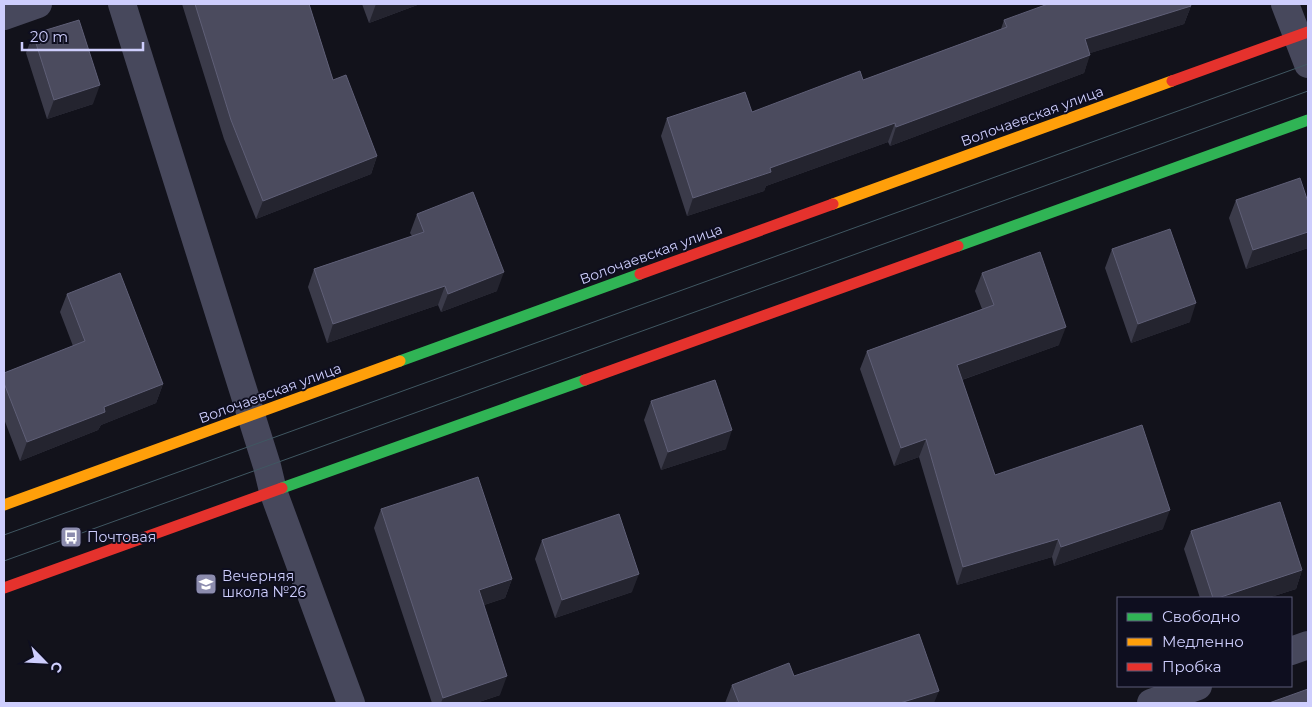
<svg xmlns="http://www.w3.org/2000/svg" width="1312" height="707" viewBox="0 0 1312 707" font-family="Montserrat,sans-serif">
	<rect width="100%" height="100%" fill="#12121b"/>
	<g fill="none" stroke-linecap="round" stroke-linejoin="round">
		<path stroke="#47485c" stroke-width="28" d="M122,4l145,462 6,25 78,212
			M1285,4l23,60
			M4,16l34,-12
			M1291,651l17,-6
			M1151,703l47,-17"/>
		<path stroke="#30b455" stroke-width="11" d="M958,246l350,-126
			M400,361l240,-87
			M282,488l303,-108"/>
		<path stroke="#ff9f0a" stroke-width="11" d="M833,204l339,-123
			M4,505l396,-144"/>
		<path stroke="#e5322d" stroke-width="11" d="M1172,81l136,-49
			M640,274l193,-70
			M585,380l373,-134
			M4,588l278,-100"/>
		<path stroke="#405762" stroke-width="1" d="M4,535l1304,-471
			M4,561l1304,-470"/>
	</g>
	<path fill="#3b3b4a" d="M182,4h127l24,76 44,76 -6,18 -115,45 -32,-80z
		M362,4h58l-51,19z
		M1191,6l-7,18 -94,29 -6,20 -194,73 -2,-4 -122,44 -2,5 -77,25 -26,-80 6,-18 85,-6 111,-32 138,-51 3,-9z
		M33,34l60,70 -46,15 -21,-66z
		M1236,200l72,2v46l-62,21 -17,-51z
		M417,214l80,77 -56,21 -3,-7 -111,38 -19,-56 6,-18 98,-33 -2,-3z
		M1112,249l78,73 -59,21 -26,-75z
		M982,273l77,72 -97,35 33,95 168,54 -109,37 -2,-9 -95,28 -38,-128 -25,9 -34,-97 7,-18 115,-42 -7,-18z
		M67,294l96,90 -7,19 -55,22 -3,5 -78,31 -16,-42v-46l69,-27 -13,-34z
		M651,401l75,48 -65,21 -17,-50z
		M381,509l131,70 -7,19 -21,7 16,90 -24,8h-44l-58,-175z
		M1191,531l111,39 -6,19 -28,9h-68l-16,-49z
		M542,540l90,52 -77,26 -20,-59z
		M794,676l140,27h-209l7,-18z"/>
	<path fill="#24242f" d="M376,4h44l-51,19z
		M1191,6l-7,18 -106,33 7,-18z
		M1090,55l-6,18 -194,73 6,-19z
		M100,85l-7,19 -46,15 7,-19z
		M895,123l-7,19 -122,44 -2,5 -77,25 6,-18 77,-30z
		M377,156l-6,18 -115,45 7,-18z
		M1308,232v16l-62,21 7,-19z
		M504,272l-7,19 -56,21 7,-18z
		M445,286l-7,19 -111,38 6,-19z
		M1196,303l-6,19 -59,21 7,-19z
		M1066,327l-7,18 -109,39 7,-19z
		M163,384l-7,19 -55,22 -3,5 -78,31 7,-19 77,-35z
		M732,430l-6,19 -65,21 7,-18z
		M926,439l-7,18 -25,9 7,-18z
		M1170,510l-7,19 -109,37 7,-19z
		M1058,539l-6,18 -95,28 6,-18z
		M1302,570l-6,19 -28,9h-50z
		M639,574l-7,18 -77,26 7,-18z
		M512,579l-7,19 -33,11 7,-19z
		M507,676l-7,19 -24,8h-35l2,-5z
		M939,691l-5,12h-34z"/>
	<path fill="#4b4b5e" stroke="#5f5f77" d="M195,4h114l24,76 13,-5 31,81 -114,45 -32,-81z
		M1048,4h142l1,2 -106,33 5,16 -194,72 -1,-4 -125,45 1,4 -78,26 -26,-80 78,-26 7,20 108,-41 3,9 144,-53 -3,-7z
		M79,20l21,65 -46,15 -21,-66z
		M1300,178l8,24v30l-55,18 -17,-50z
		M473,192l31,80 -56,22 -3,-8 -112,38 -19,-55 110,-37 -7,-18z
		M1170,229l26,74 -58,21 -26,-75z
		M1040,252l26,75 -109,38 38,110 147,-50 28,85 -109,37 -3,-8 -95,28 -37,-128 -25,9 -34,-97 127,-46 -12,-32z
		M120,273l43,111 -59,23 1,5 -78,30 -23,-59v-10l81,-32 -18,-47z
		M715,380l17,50 -64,22 -17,-51z
		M478,477l34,102 -33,11 28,86 -64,22 -62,-189z
		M1280,502l22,68 -84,28h-5l-22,-67z
		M619,514l20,60 -77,26 -20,-60z
		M919,634l20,57 -39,12h-161l-7,-18 57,-22 5,13z
		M1308,689v14h-39z"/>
	<defs>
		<g id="bus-square" transform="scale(1.125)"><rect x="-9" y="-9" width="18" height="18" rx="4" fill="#8c8cae" stroke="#0e0e1f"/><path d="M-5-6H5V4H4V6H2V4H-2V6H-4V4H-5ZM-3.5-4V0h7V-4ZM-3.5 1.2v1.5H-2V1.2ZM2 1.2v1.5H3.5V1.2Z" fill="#fff"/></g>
		<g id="school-square" transform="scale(1.125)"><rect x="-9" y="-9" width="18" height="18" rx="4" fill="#8c8cae" stroke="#0e0e1f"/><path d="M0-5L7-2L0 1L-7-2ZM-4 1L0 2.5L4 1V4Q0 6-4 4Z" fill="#fff"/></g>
	</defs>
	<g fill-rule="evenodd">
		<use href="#bus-square" x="71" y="537"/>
		<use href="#school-square" x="206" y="584"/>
	</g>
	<g text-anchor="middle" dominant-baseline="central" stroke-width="4" stroke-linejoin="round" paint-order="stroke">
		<g font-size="14" fill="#cecefd" stroke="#0e0e1f">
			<text transform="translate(1032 116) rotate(-20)">Волочаевская улица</text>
			<text transform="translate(651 254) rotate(-20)">Волочаевская улица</text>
			<text transform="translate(270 393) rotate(-20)">Волочаевская улица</text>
		</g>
		<g font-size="14" fill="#cecefd" stroke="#0e0e1f" text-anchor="start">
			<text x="87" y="537">Почтовая</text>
			<text x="222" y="576">Вечерняя<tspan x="222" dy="16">школа №26</tspan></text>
		</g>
	</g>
	<rect width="1312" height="707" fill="none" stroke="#cecefd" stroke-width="10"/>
	<rect x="1117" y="597" width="175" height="90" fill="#0e0e1f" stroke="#5b5b78"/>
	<rect x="1127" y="613" width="25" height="8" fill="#30b455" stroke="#5b5b78"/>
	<text x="1162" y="622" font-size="15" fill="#cecefd">Свободно</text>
	<rect x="1127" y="638" width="25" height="8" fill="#ff9f0a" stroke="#5b5b78"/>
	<text x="1162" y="647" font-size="15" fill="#cecefd">Медленно</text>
	<rect x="1127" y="663" width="25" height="8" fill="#e5322d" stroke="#5b5b78"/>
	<text x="1162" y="672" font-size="15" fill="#cecefd">Пробка</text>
	<g transform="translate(45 662) rotate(114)" stroke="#0e0e1f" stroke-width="4" paint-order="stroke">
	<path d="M0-4L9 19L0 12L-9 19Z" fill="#cecefd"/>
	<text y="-8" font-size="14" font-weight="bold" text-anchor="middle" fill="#cecefd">С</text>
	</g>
	<path d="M22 42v8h121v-8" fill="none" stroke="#cecefd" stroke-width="2.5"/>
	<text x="30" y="42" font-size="15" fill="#cecefd" stroke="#0e0e1f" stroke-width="4" paint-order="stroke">20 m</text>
</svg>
